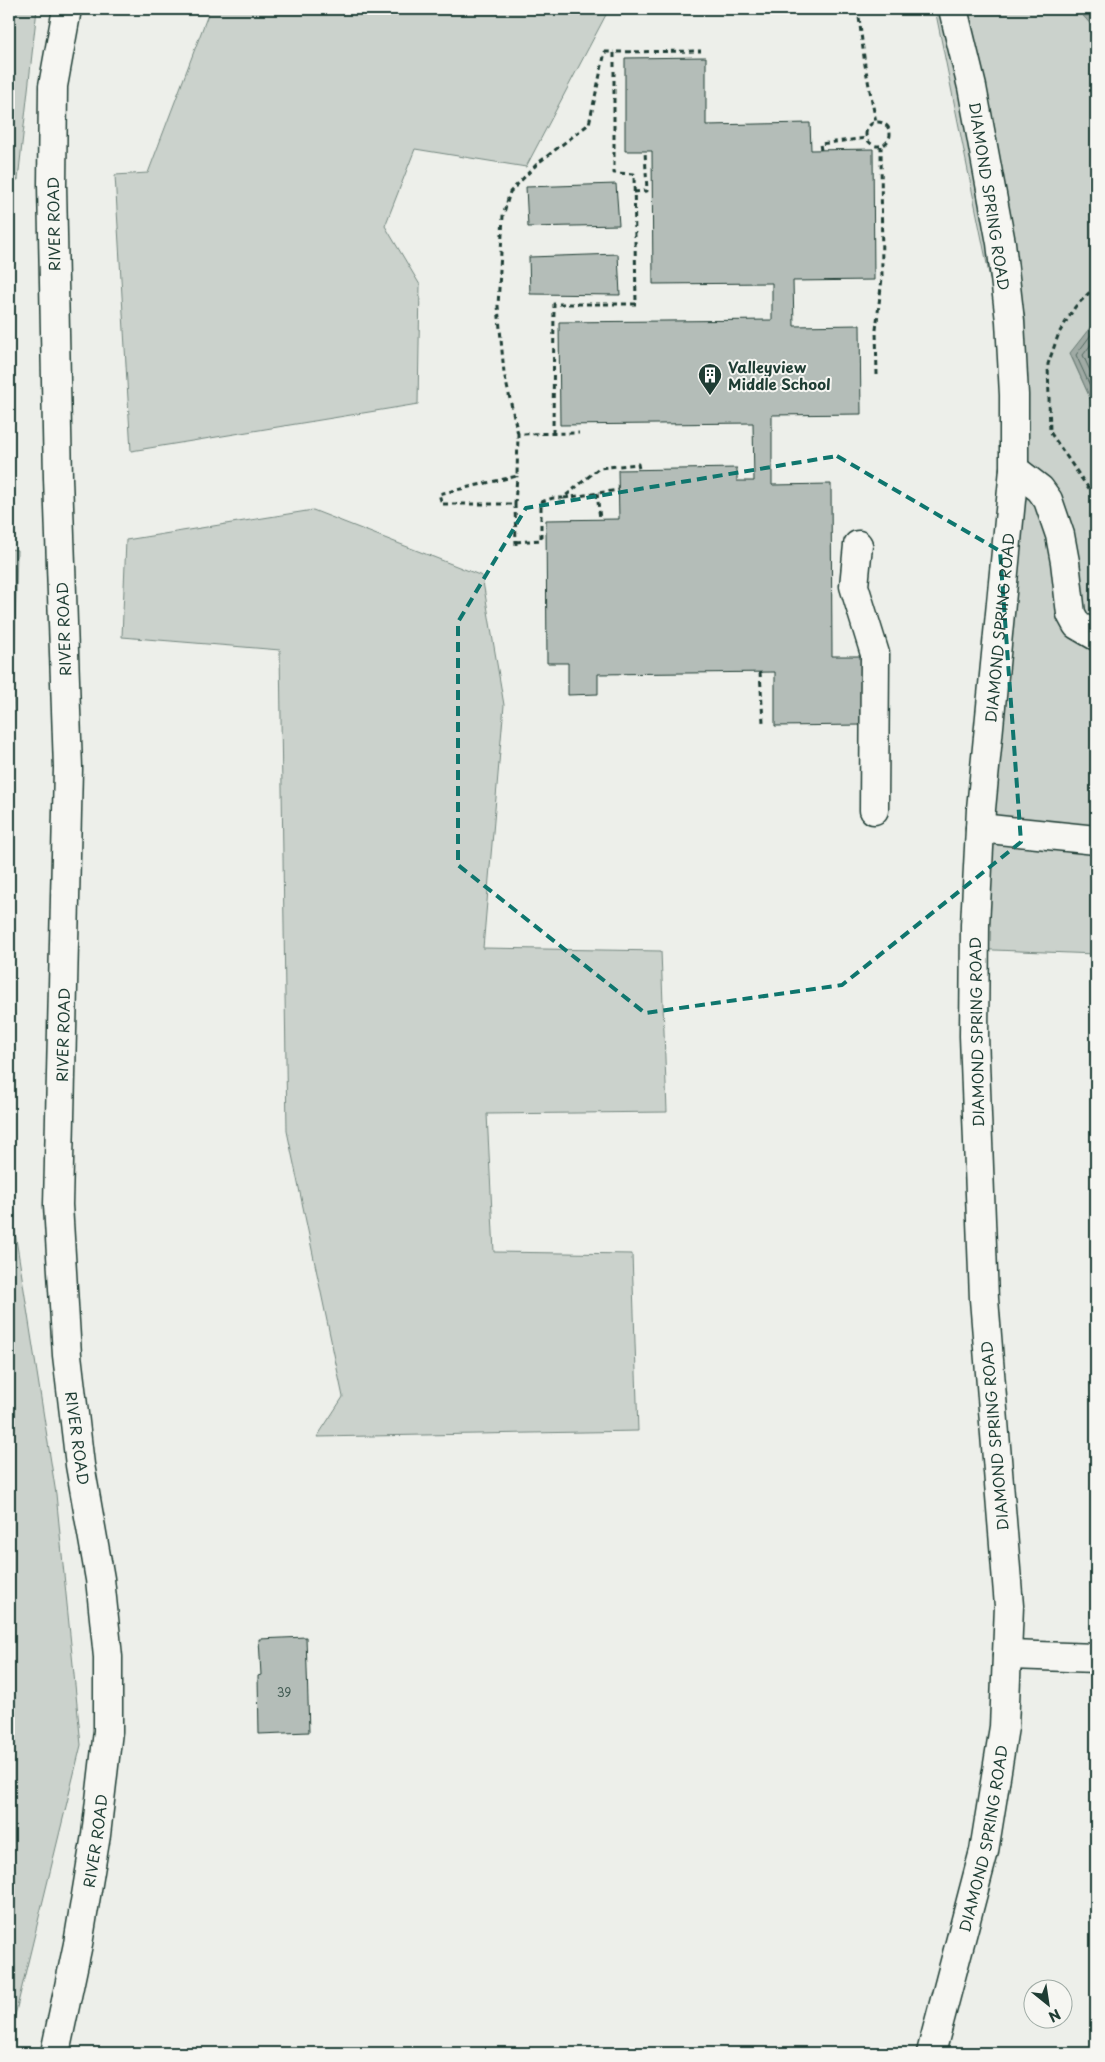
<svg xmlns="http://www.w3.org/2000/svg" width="1105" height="2062" viewBox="0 0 1105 2062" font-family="'Playpen Sans',sans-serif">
	<rect width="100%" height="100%" fill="#edefea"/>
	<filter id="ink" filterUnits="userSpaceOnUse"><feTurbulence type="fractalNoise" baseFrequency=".02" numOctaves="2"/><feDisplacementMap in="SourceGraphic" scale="10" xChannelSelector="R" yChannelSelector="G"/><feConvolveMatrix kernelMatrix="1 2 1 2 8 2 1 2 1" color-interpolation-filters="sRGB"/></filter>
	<g filter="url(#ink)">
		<path fill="#cbd2cc" stroke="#758880" d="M9,9h28l-19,171 -9,-1z
			M210,9h399l-83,158 -111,-18 -30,77 35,59 -2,119 -287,47 -16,-276 33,-2z
			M935,9h142l19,21v290l-26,34 26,57v543l-128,-5 42,-572z
			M313,510l169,66 22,129 -21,243 178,3 6,161 -180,2 7,138 138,2 6,177 -321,6 26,-40 -56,-266 -7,-481 -158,-13 4,-97z
			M9,549l8,1 -8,309z
			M9,1194l47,300 25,251 -72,295z"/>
		<path fill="#9faaa4" stroke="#6c7e77" d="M1077,9h19v21z
			M1096,320v91l-26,-58z"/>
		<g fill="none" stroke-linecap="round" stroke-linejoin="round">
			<path stroke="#526961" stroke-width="1" d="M1096,328l-20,27 20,44
				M1096,338l-13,17 13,29"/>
		</g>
		<path fill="#b4bdb8" stroke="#1f3d34" d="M706,57v68l104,-2 1,27 62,-1 1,131 -81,1 1,45 66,-1 1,89 -89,1v70l59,-1 1,172h31v69l-88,1v-54l-177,2v20l-30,1v-32h-21l-1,-143 73,-1 -1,-49 119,-2v13h17l-1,-58 -193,2 -1,-103 213,-2v-37l-119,1 -1,-133h-27v-93z
			M616,184l3,41 -91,2 -2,-40z
			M618,254l2,41 -90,-1 -1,-37z
			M306,1637l3,95 -50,2 -1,-58 3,-1 -2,-36z"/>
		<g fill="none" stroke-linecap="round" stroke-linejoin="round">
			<g stroke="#1f3d34" stroke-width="31">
				<g id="minor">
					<path d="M1014,469l26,20 8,11 12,35 5,27 6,52 6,11 19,11"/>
					<path d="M858,545l-4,41 21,68 -1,156"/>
					<path d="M980,828l116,12"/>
					<path d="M1007,1655l89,3"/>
					<path id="s1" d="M55,2053l23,-109 18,-109 12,-104v-74l-8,-78 -20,-114 -13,-110 -9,-150 10,-437 -10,-290 -6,-293 1,-99 14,-77"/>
					<path id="s2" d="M931,2053l53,-202 20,-124 5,-121 -25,-307 -10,-263 1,-111 6,-116 33,-340v-74l-4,-74 -9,-78 -29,-156 -19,-78"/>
				</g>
			</g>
			<path stroke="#1f3d34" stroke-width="3" stroke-dasharray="5 4" stroke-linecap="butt" d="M858,9l7,56 11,57
				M866 134a12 12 0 1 1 24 0a12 12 0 1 1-24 0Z
				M821,150l-1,-6 47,-6
				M634,192l13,-1 -2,-40
				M1096,286l-21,21 -16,26 -11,31 2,68 34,50 12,15
				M877,375l-1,-45 6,-52 -1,-132
				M518,434l-14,-61 -6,-67 5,-90 7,-24 28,-29 51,-39 16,-72h9
				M553,434l1,-130h82l-2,-130 -20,-1v-121l87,-1
				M597,493l3,26
				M564,498l55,-8
				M515,504l2,-28
				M516,542l25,-2v-38l12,-4h10l36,-30 39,-4 1,5
				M516,545l-1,-41h-73l-3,-10 78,-18 1,-42 61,-1
				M760,672l3,50"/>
			<use href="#minor" stroke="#f6f6f2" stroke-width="28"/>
		</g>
	</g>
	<path fill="none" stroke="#0f766e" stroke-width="4" stroke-dasharray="10 6" stroke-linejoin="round" d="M837,456l163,95 21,291 -179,143 -197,28 -187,-148v-243l68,-114z"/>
	<defs>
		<g id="building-pin" transform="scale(1.25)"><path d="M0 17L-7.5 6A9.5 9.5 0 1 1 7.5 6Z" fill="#1f3d34" stroke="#f6f6f2"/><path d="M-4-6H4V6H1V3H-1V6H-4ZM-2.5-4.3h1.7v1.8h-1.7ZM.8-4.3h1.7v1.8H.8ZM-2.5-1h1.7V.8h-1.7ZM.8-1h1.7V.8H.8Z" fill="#fff"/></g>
	</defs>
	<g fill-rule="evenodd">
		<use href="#building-pin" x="710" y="375"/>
	</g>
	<g text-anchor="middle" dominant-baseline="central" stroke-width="4" stroke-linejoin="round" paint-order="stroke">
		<g font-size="12" fill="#445d55">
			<text x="284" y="1692">39</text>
		</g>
		<g font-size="15" fill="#1f3d34" stroke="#f6f6f2">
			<text transform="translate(990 196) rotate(81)">DIAMOND SPRING ROAD</text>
			<text transform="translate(53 224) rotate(-91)">RIVER ROAD</text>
			<text stroke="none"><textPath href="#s2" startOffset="1436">DIAMOND SPRING ROAD</textPath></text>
			<text transform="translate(63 629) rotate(-92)">RIVER ROAD</text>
			<text transform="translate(976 1032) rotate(-91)">DIAMOND SPRING ROAD</text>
			<text stroke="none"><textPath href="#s1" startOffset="1026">RIVER ROAD</textPath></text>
			<text transform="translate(994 1436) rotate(-95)">DIAMOND SPRING ROAD</text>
			<text transform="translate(78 1438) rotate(82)">RIVER ROAD</text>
			<text stroke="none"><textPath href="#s2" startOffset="221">DIAMOND SPRING ROAD</textPath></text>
			<text stroke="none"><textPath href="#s1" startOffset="216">RIVER ROAD</textPath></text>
		</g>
		<g font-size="15" font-weight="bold" fill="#1f3d34" stroke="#f6f6f2" text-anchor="start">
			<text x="728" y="366">Valleyview<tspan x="728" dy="17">Middle School</tspan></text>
		</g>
	</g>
	<rect width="1105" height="2062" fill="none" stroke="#f6f6f2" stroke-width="30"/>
	<rect x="15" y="15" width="1075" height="2032" fill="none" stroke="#1f3d34" stroke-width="2" filter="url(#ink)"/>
	<g transform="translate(1048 2004) rotate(150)"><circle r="24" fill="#f6f6f2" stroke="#a0aca6"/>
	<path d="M0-4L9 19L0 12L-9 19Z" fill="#1f3d34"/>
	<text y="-8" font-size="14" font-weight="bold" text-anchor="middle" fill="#1f3d34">N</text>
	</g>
</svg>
